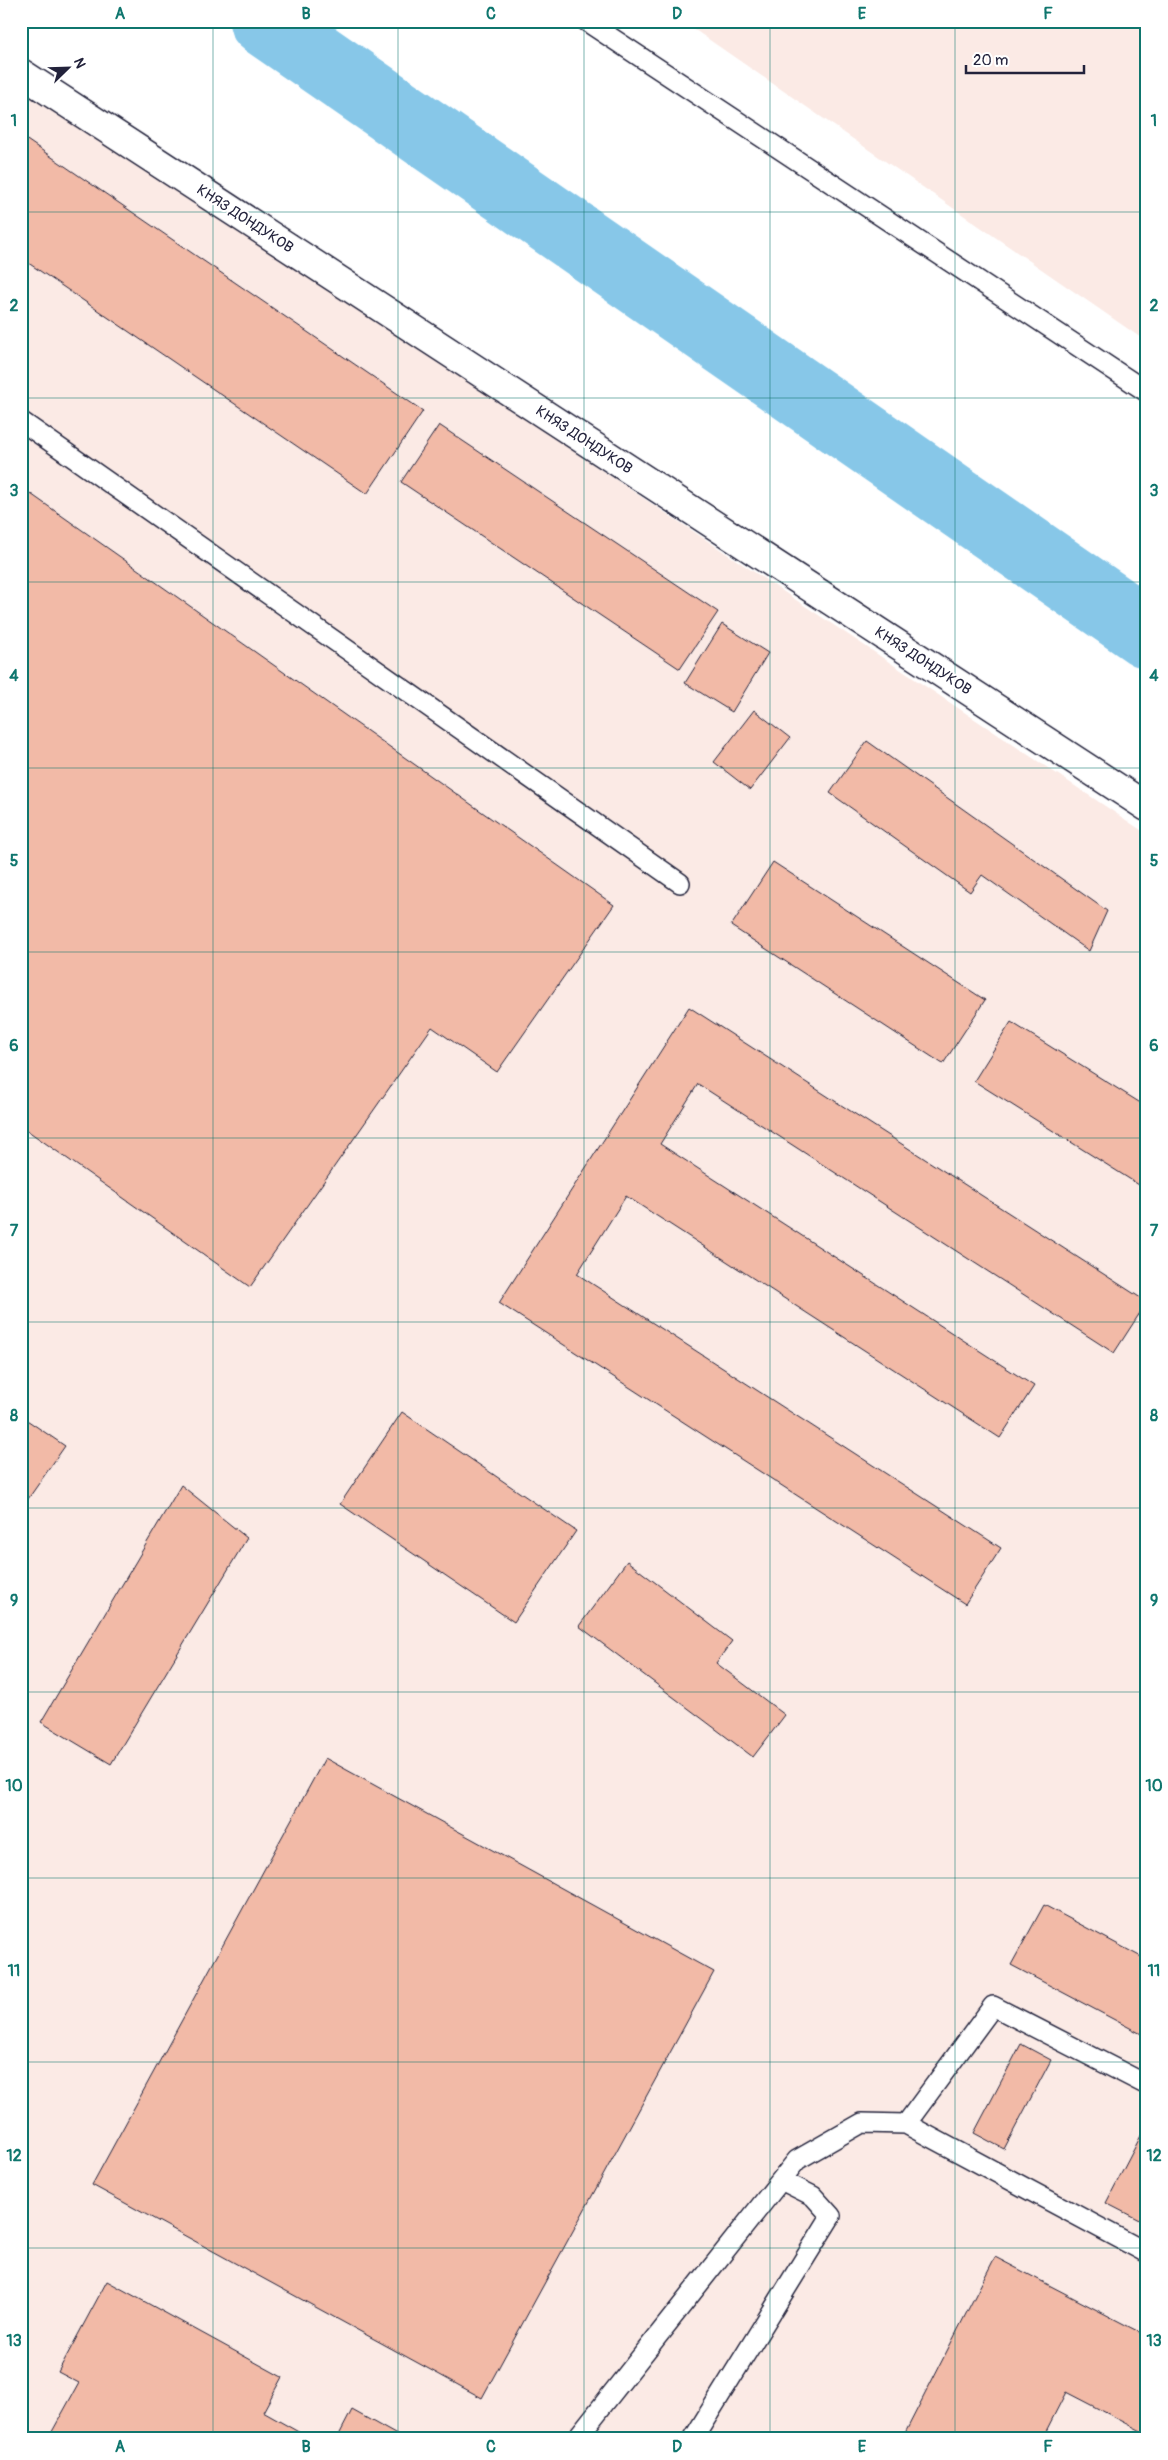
<svg xmlns="http://www.w3.org/2000/svg" width="1168" height="2460" viewBox="0 0 1168 2460" font-family="Pangolin,sans-serif">
	<rect width="100%" height="100%" fill="#fff"/>
	<filter id="ink" filterUnits="userSpaceOnUse"><feTurbulence type="fractalNoise" baseFrequency=".02" numOctaves="2"/><feDisplacementMap in="SourceGraphic" scale="10" xChannelSelector="R" yChannelSelector="G"/><feConvolveMatrix kernelMatrix="1 2 1 2 8 2 1 2 1" color-interpolation-filters="sRGB"/></filter>
	<g filter="url(#ink)">
		<path fill="#fbeae5" d="M682,21h465v321z
			M21,83l1126,751v1605h-1126z"/>
		<g fill="none" stroke-linecap="round" stroke-linejoin="round">
			<path stroke="#87c7e8" stroke-width="70" d="M264,21l883,612"/>
		</g>
		<path fill="#f2baa7" stroke="#22223b" d="M21,136l402,275 -56,83 -346,-236z
			M439,425l279,187 -38,57 -279,-187z
			M21,487l593,418 -117,167 -65,-45 -182,260 -229,-161z
			M722,624l46,29 -36,59 -47,-29z
			M754,710l36,28 -40,52 -36,-28z
			M867,741l240,170 -18,40 -107,-76 -12,17 -140,-99z
			M773,862l212,138 -42,64 -212,-138z
			M689,1007l458,295 -33,51 -416,-269 -38,60 374,242 -34,52 -374,-242 -49,78 424,274 -36,56 -466,-301z
			M1011,1022l136,85v83l-173,-109z
			M402,1412l174,119 -62,91 -174,-118z
			M21,1416l44,30 -44,63z
			M181,1485l66,53 -136,226 -70,-42z
			M627,1561l105,80 -16,22 69,52 -32,42 -174,-131z
			M325,1758l389,214 -232,426 -390,-213z
			M1044,1905l103,55v77l-136,-72z
			M1021,2044l30,16 -47,89 -30,-16z
			M1147,2124v100l-41,-21z
			M995,2257l152,79v98l-81,-42 -24,47h-140z
			M107,2281l175,96 -19,35 48,27h-263l31,-56 -21,-11z
			M352,2410l52,29h-67z"/>
		<g fill="none" stroke-linecap="round" stroke-linejoin="round">
			<g stroke="#22223b" stroke-width="22">
				<path id="service" d="M586,21l561,371
					M21,421l659,462
					M1147,2085l-154,-79 -87,118 241,129
					M781,2180l16,-20 65,-37 44,1
					M576,2439l205,-259 32,16 18,20 -138,223"/>
			</g>
			<g stroke="#22223b" stroke-width="31">
				<path id="minor" d="M21,73l1126,734"/>
			</g>
			<use href="#service" stroke="#fff" stroke-width="19"/>
			<use href="#minor" stroke="#fff" stroke-width="28"/>
		</g>
	</g>
	<path fill="none" stroke="#0f766e" stroke-width="1" stroke-opacity="0.55" d="M213,21v2418M398,21v2418M584,21v2418M770,21v2418M955,21v2418M21,212h1126M21,398h1126M21,582h1126M21,768h1126M21,952h1126M21,1138h1126M21,1322h1126M21,1508h1126M21,1692h1126M21,1878h1126M21,2062h1126M21,2248h1126"/>
	<g text-anchor="middle" dominant-baseline="central" stroke-width="4" stroke-linejoin="round" paint-order="stroke">
		<g font-size="15" fill="#22223b" stroke="#fff">
			<text transform="translate(245 219) rotate(33)">КНЯЗ ДОНДУКОВ</text>
			<text transform="translate(584 440) rotate(33)">КНЯЗ ДОНДУКОВ</text>
			<text transform="translate(923 661) rotate(33)">КНЯЗ ДОНДУКОВ</text>
		</g>
	</g>
	<rect width="1168" height="2460" fill="none" stroke="#fff" stroke-width="55"/>
	<g transform="translate(68 68) rotate(67)" stroke="#ffffff" stroke-width="4" paint-order="stroke">
	<path d="M0-4L9 19L0 12L-9 19Z" fill="#22223b"/>
	<text y="-8" font-size="14" font-weight="bold" text-anchor="middle" fill="#22223b">N</text>
	</g>
	<path d="M966 65v8h118v-8" fill="none" stroke="#22223b" stroke-width="2.5"/>
	<text x="973" y="65" font-size="15" fill="#22223b" stroke="#ffffff" stroke-width="4" paint-order="stroke">20 m</text>
	<rect x="28" y="28" width="1112" height="2404" fill="none" stroke="#0f766e" stroke-width="2"/>
	<g font-size="16" text-anchor="middle" font-weight="bold" fill="#0f766e">
		<text x="120" y="19">A</text>
		<text x="306" y="19">B</text>
		<text x="491" y="19">C</text>
		<text x="677" y="19">D</text>
		<text x="862" y="19">E</text>
		<text x="1048" y="19">F</text>
		<text x="14" y="126">1</text>
		<text x="1154" y="126">1</text>
		<text x="14" y="311">2</text>
		<text x="1154" y="311">2</text>
		<text x="14" y="496">3</text>
		<text x="1154" y="496">3</text>
		<text x="14" y="681">4</text>
		<text x="1154" y="681">4</text>
		<text x="14" y="866">5</text>
		<text x="1154" y="866">5</text>
		<text x="14" y="1051">6</text>
		<text x="1154" y="1051">6</text>
		<text x="14" y="1236">7</text>
		<text x="1154" y="1236">7</text>
		<text x="14" y="1421">8</text>
		<text x="1154" y="1421">8</text>
		<text x="14" y="1606">9</text>
		<text x="1154" y="1606">9</text>
		<text x="14" y="1791">10</text>
		<text x="1154" y="1791">10</text>
		<text x="14" y="1976">11</text>
		<text x="1154" y="1976">11</text>
		<text x="14" y="2161">12</text>
		<text x="1154" y="2161">12</text>
		<text x="14" y="2346">13</text>
		<text x="1154" y="2346">13</text>
		<text x="120" y="2452">A</text>
		<text x="306" y="2452">B</text>
		<text x="491" y="2452">C</text>
		<text x="677" y="2452">D</text>
		<text x="862" y="2452">E</text>
		<text x="1048" y="2452">F</text>
	</g>
</svg>
